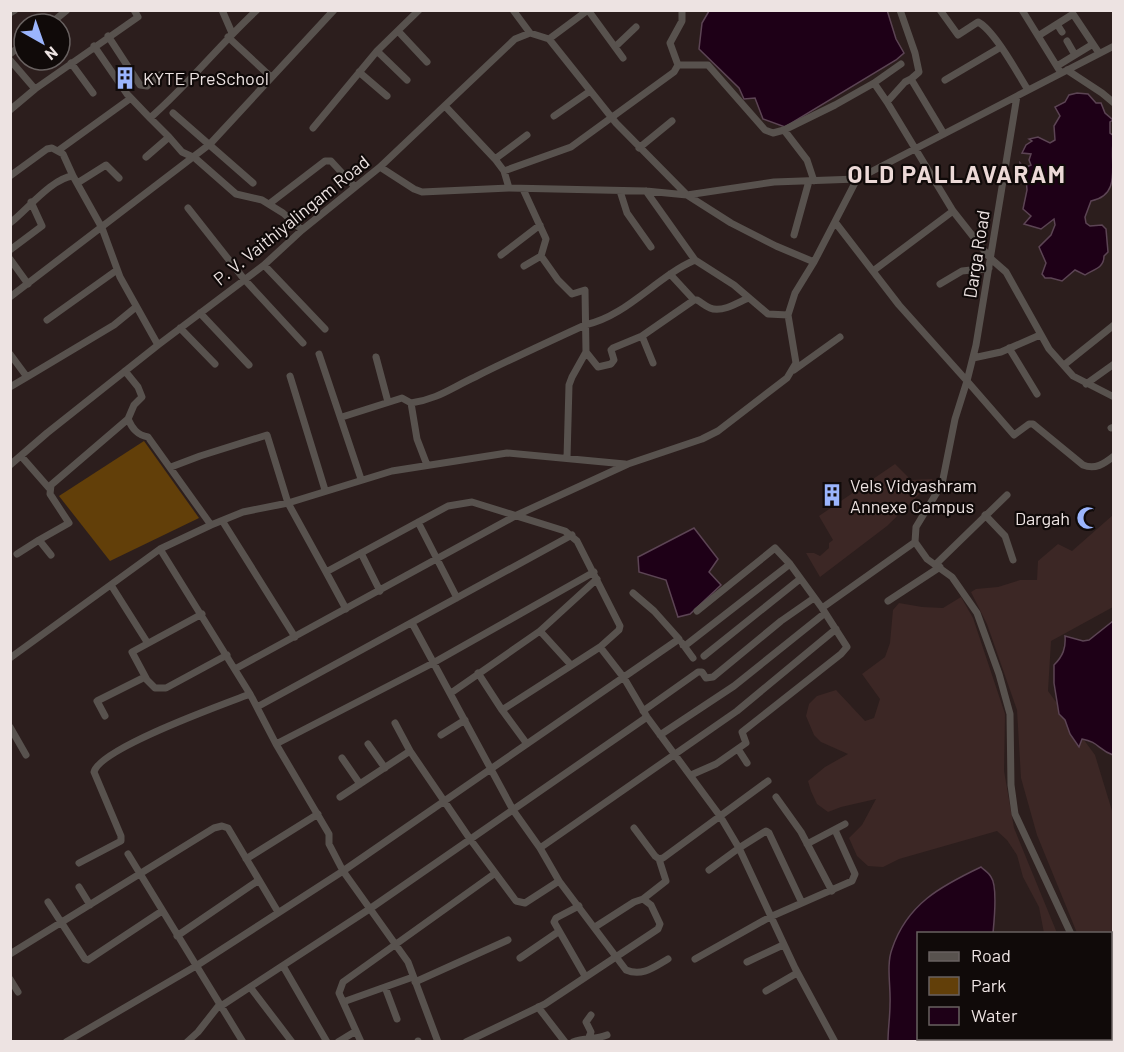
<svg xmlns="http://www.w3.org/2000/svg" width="1124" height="1052" viewBox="0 0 1124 1052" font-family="Barlow,sans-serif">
	<rect width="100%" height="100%" fill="#2c1e1d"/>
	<path fill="#3c2725" d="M895,464l16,16 21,-1 1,2 -46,45 -67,51 -14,-24h8l6,3 9,-8v-5l4,-3 -14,-24z
		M1113,515v92l-62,34 -3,50 47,64 18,59v227h-43l1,-2 39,-1v-104l-33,-1 -40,-98 -16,-57 -4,-68 -30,-86 -16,-32 5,-3 22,-2 22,-7h17l1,-19 20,-17 14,7z
		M961,597l12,21 32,96 -1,57 10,57 43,105h-13l-5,-26 -16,-30 -6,-22 -10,-15 -10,-9 -98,28 -16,8 -15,-1 -11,-10 -8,-18 13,-13 14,-26 -35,8 -13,5 -11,-8 -6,-13 -3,-10 17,-14 23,-13 -27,-12 -7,-7 -8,-19 3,-12 8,-8 19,-6 29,31 9,-3 6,-19 -18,-25 23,-17 5,-14 3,-33 6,-7 23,4 21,1z
		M1012,1039l53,-1v1l-1,2 -43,1z"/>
	<path fill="#623f09" d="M144,441l55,77 -89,43 -51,-65z"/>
	<path fill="#1e0017" stroke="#5c4454" stroke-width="1.5" d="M887,10l9,29 8,14 -8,7 -111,67 -22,-8 -8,-21 -11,1 -5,-11 -40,-39 3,-26 7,-12z
		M1077,93l11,1 8,9h5l4,10 8,7 -3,2v11l4,3c-6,24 10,59 -23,65l-6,16 1,6 4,3 12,-1 4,4 2,23 -4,4c0,12 -10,13 -19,19l-10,-5 -13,11 -11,-3h-6l-3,-4 4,-11 -7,-16 12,-12 4,-10 -1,-6 -13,10 -17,-5 7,-8 -8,-7 4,-19 -1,-12 -6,-9v-6l4,5 7,-3 -2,-5 2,-6 -9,-1 4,-8 6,-4 -3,-2 9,-2 12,6 5,-3 -1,-14 6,-10 -5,-9 10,-5 4,-7z
		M694,528l24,31 -9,13 12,13 -31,29 -12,3 -12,-37 -27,-8 -1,-15z
		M1113,621v134c-15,-5 -14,-13 -31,-16l-3,8 -9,-13 -5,-14 -6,-6 -5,-31v-18c9,-9 12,-17 11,-29l18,5 6,-1z
		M981,867c3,3 8,6 10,10 7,9 3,45 2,56l-75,1v104l54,1 -1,2h-83c0,-12 2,-24 2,-37 1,-17 -4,-39 2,-55 15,-45 49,-63 89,-82z"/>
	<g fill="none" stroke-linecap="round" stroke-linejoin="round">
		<path stroke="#58524e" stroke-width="7" d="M222,10l10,23
			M257,10c-38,35 -69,75 -107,108l19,19 13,15 13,6 41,36 26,6 21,13 19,17
			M513,10l17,23
			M900,10l15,43 4,19 -8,7
			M940,10l18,25 20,-13c16,8 40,52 50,68
			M1022,10l39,63
			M10,13l5,-3
			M50,24l17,-14
			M1057,24l5,8
			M398,31l29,31
			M108,36l32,49 7,1 13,-11
			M1038,36l35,-22 26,39
			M228,37l43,40
			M549,39l67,84 71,72 44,28 45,23 38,16
			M1067,41l8,14
			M94,46l33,48 23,24
			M1114,46l-97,50 -41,249 -9,36 47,54 15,-11h4l50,41c12,5 21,-1 31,-9
			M615,47l21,-20
			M377,51l30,29
			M10,54l14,-11
			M10,60l25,29
			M71,63l22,30
			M678,65h30l57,65 8,3 11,-3 51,-25 39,-22 13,19 66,109 37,47 16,14 43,77 24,27 41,21
			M1057,66l36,-22
			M1067,70l35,23 12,10
			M359,72l28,24
			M945,80l56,-33
			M874,83l27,-19
			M887,102l18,-20 6,-3 33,55
			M445,106l50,53 9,12 5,17
			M10,110l25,-21 103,-72 -4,-7
			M173,113l80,70
			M554,116l36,-25
			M313,128l64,-77 42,-41
			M784,130l23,30 7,21
			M639,148l33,-27
			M59,150l72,-52
			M146,157l23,-20
			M495,159l32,-24
			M380,167l34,22 8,3 87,-4 137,3 41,4 87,-13 83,-3 160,-83
			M504,171l67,-24 103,-75 4,-7 -8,-22 12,-22v-11
			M10,176l37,-27 5,-1 11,6 10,22
			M79,182l27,-17 13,13
			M523,189l23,50 -5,17 -17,10
			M620,191l7,22 24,34
			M646,191l49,69
			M269,204l56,-43h6l24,26
			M188,208l56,71 59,64
			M835,222l64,83 68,76 -12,38 -13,65 -26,43 -1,15 12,17 25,18 25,36 22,61 11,40 1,71 4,29 56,120
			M10,223c17,-13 42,-45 63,-47l29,52 18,49 38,68
			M794,235l15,-54
			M10,250l32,-24 -11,-24
			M501,255l39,-30
			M541,256l17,24 14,14 13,-4 1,62 -14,25 -3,8 -2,73
			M10,259l18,25
			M264,265l61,64
			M873,271l80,-60
			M670,274l24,26h3c4,2 8,6 13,8 11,5 28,-5 38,-10
			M940,284l22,-13 27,-3
			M10,297l200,-153 124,-134
			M200,313l49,52
			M47,320l70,-50
			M180,328l35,36
			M642,336l11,27
			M1009,348l28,46
			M586,352l12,15 13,-3 3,-4 -3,-10 2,-2 29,-12 52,-36
			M10,354l17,23 87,-52 22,-18
			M319,354l42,125
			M376,357l12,45
			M973,358l28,-6 39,-17
			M1064,365l50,-40
			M794,370l46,-33
			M125,371l13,16 4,10 -8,8 -6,14c4,9 9,16 20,18l63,88
			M290,376l35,114
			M1086,384l28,-20
			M10,387l17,-10
			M342,417l60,-19 9,5
			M1111,428l3,-1
			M21,456l28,32
			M10,465l37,-32 111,-88 106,-80 38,-35 78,-63 135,-128 15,-6 19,6 39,-29 35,48
			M427,465l-10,-26 -6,-36c27,-4 40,-15 64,-26 36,-18 73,-35 110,-52 42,-9 71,-48 110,-65l39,25 34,29 20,1
			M171,467l29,-11 67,-21 21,68 38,69 122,-66 24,-4 93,29 12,10 43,85 -1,4 -19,17 -98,63 25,34
			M985,515l20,21 8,24
			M223,522l72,115
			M418,522l39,76
			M39,540l30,-17 -19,-29 1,-9 77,-66
			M160,549l90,145 26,50 53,90v10l14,27 65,91 30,80
			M361,553l19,38
			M17,554l22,-14 12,15
			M936,564l71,-69
			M326,572l20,37
			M111,585l36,57
			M888,601l52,-34
			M822,608l93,-66
			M202,614l-70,38 15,28 8,8h11l61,-33
			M412,623l101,187 27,38 197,-137 99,-82
			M540,631l31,34
			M682,643l11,15
			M683,645h3l104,-81
			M600,647l24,31 23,39 73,99 19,32 56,120 40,74
			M704,656l96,-77
			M10,658l150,-109 51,-24 32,-13 45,-9 104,-32 115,-18 118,11
			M235,669l282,-154 111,-51 74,-25 16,-8 69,-53 9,-15 -8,-48 7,-22 19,-31 43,-83
			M478,673l24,37
			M451,693l89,-62 57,-52
			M257,707l315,-172
			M643,711l55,-39h4l4,6 7,-1 68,-56 33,-23
			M105,716l-8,-15 48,-24
			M395,723l15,28 60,88 46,62 9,2 34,-22
			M10,727l16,28
			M441,735l24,-15
			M660,735l74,-49 91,-73
			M276,744l157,-81 161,-91
			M368,744l17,24
			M738,749l9,14
			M342,758l18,26
			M691,775l25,-11 30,-21 -4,-11 99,-78 6,-7 -25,-39 -32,-44 -15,-16 -78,63
			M340,797l70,-46
			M776,797l25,35 31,59
			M634,828l21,28 4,3 4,-1 105,-77
			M807,844l38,-20
			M540,848l19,33 67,89c16,7 28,-3 42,-11
			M128,854l115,188
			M246,859l72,-45
			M79,863l42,-22v-5l-27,-64c6,-24 130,-68 156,-78
			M709,870l30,-22 27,-17 3,2 33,70
			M79,887l11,18
			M643,899l23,-18 -7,-22
			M48,902l37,57 3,1 74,-49
			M579,906l-23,12 -2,4 31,54
			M177,936l82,-56
			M1110,940l4,-1
			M10,954l204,-126 8,-2 6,2 50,84
			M520,958l38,-26
			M695,959l75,-42 82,-36 3,-7 -20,-44
			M747,962l36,-17
			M283,966l44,76
			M10,979l8,13
			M415,982l93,-42
			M250,987l42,55
			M385,987l12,32
			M766,991l31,-18
			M343,1002l70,-25
			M221,1006l150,-98 276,-191
			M538,1007l27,35
			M589,1037l2,-5 -5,-10 5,-7
			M66,1042l130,-76 147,-95 336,-232 -25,-28 -21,-18
			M187,1042l11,-10 22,-28
			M338,1042l18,-11
			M361,1042l-22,-49 4,-11 151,-108
			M418,1042v-1
			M466,1042l79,-38 113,-75 2,-5 -9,-19 -8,-6 -9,3 -39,25
			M573,1042c12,-5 22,-2 34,-7
			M1070,1042l1,-4"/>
	</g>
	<defs>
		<g id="building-bare" transform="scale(1.8)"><path d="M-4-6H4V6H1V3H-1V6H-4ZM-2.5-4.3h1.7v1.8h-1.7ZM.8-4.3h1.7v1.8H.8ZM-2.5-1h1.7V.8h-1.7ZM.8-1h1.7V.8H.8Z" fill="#9bb5fd" stroke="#100a09" stroke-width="2.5" paint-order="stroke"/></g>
		<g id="mosque-bare" transform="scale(1.8)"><path d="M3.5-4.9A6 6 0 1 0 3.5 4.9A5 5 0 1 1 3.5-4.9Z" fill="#9bb5fd" stroke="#100a09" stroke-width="2.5" paint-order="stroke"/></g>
	</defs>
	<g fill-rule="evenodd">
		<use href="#building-bare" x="125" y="78"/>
		<use href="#building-bare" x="832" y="495"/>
		<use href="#mosque-bare" x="1088" y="518"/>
	</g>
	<g text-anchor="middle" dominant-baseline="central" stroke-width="4.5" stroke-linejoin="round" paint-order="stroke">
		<g font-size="18" fill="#ede3e2" stroke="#100a09" text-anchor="start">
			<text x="143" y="78">KYTE PreSchool</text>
			<text x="850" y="485">Vels Vidyashram<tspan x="850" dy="21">Annexe Campus</tspan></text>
			<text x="1070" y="518" text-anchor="end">Dargah</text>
		</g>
		<g font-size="18" fill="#ede3e2" stroke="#100a09">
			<text transform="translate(291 220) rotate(-39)">P. V. Vaithiyalingam Road</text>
			<text transform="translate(976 254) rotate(-81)">Darga Road</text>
		</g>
		<g font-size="24" font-weight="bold" letter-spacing="1.5" fill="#ecd9d7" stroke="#100a09">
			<text x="957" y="173">OLD PALLAVARAM</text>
		</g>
	</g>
	<rect width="1124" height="1052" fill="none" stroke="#ede3e2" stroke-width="24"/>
	<rect x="917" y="932" width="195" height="108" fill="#100a09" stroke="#686160" stroke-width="1.5"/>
	<rect x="929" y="952" width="30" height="9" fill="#58524e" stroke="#686160" stroke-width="1.5"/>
	<text x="971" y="962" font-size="18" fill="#ede3e2">Road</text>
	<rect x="929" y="977" width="30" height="18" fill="#623f09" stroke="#686160" stroke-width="1.5"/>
	<text x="971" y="992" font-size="18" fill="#ede3e2">Park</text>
	<rect x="929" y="1007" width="30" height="18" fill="#1e0017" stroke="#686160" stroke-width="1.5"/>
	<text x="971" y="1022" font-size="18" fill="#ede3e2">Water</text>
	<g transform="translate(42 42) rotate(140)"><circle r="28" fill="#100a09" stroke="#686160" stroke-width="1.5"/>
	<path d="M0-4.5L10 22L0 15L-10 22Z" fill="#9bb5fd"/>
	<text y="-9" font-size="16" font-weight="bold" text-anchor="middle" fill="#ede3e2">N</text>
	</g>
</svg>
